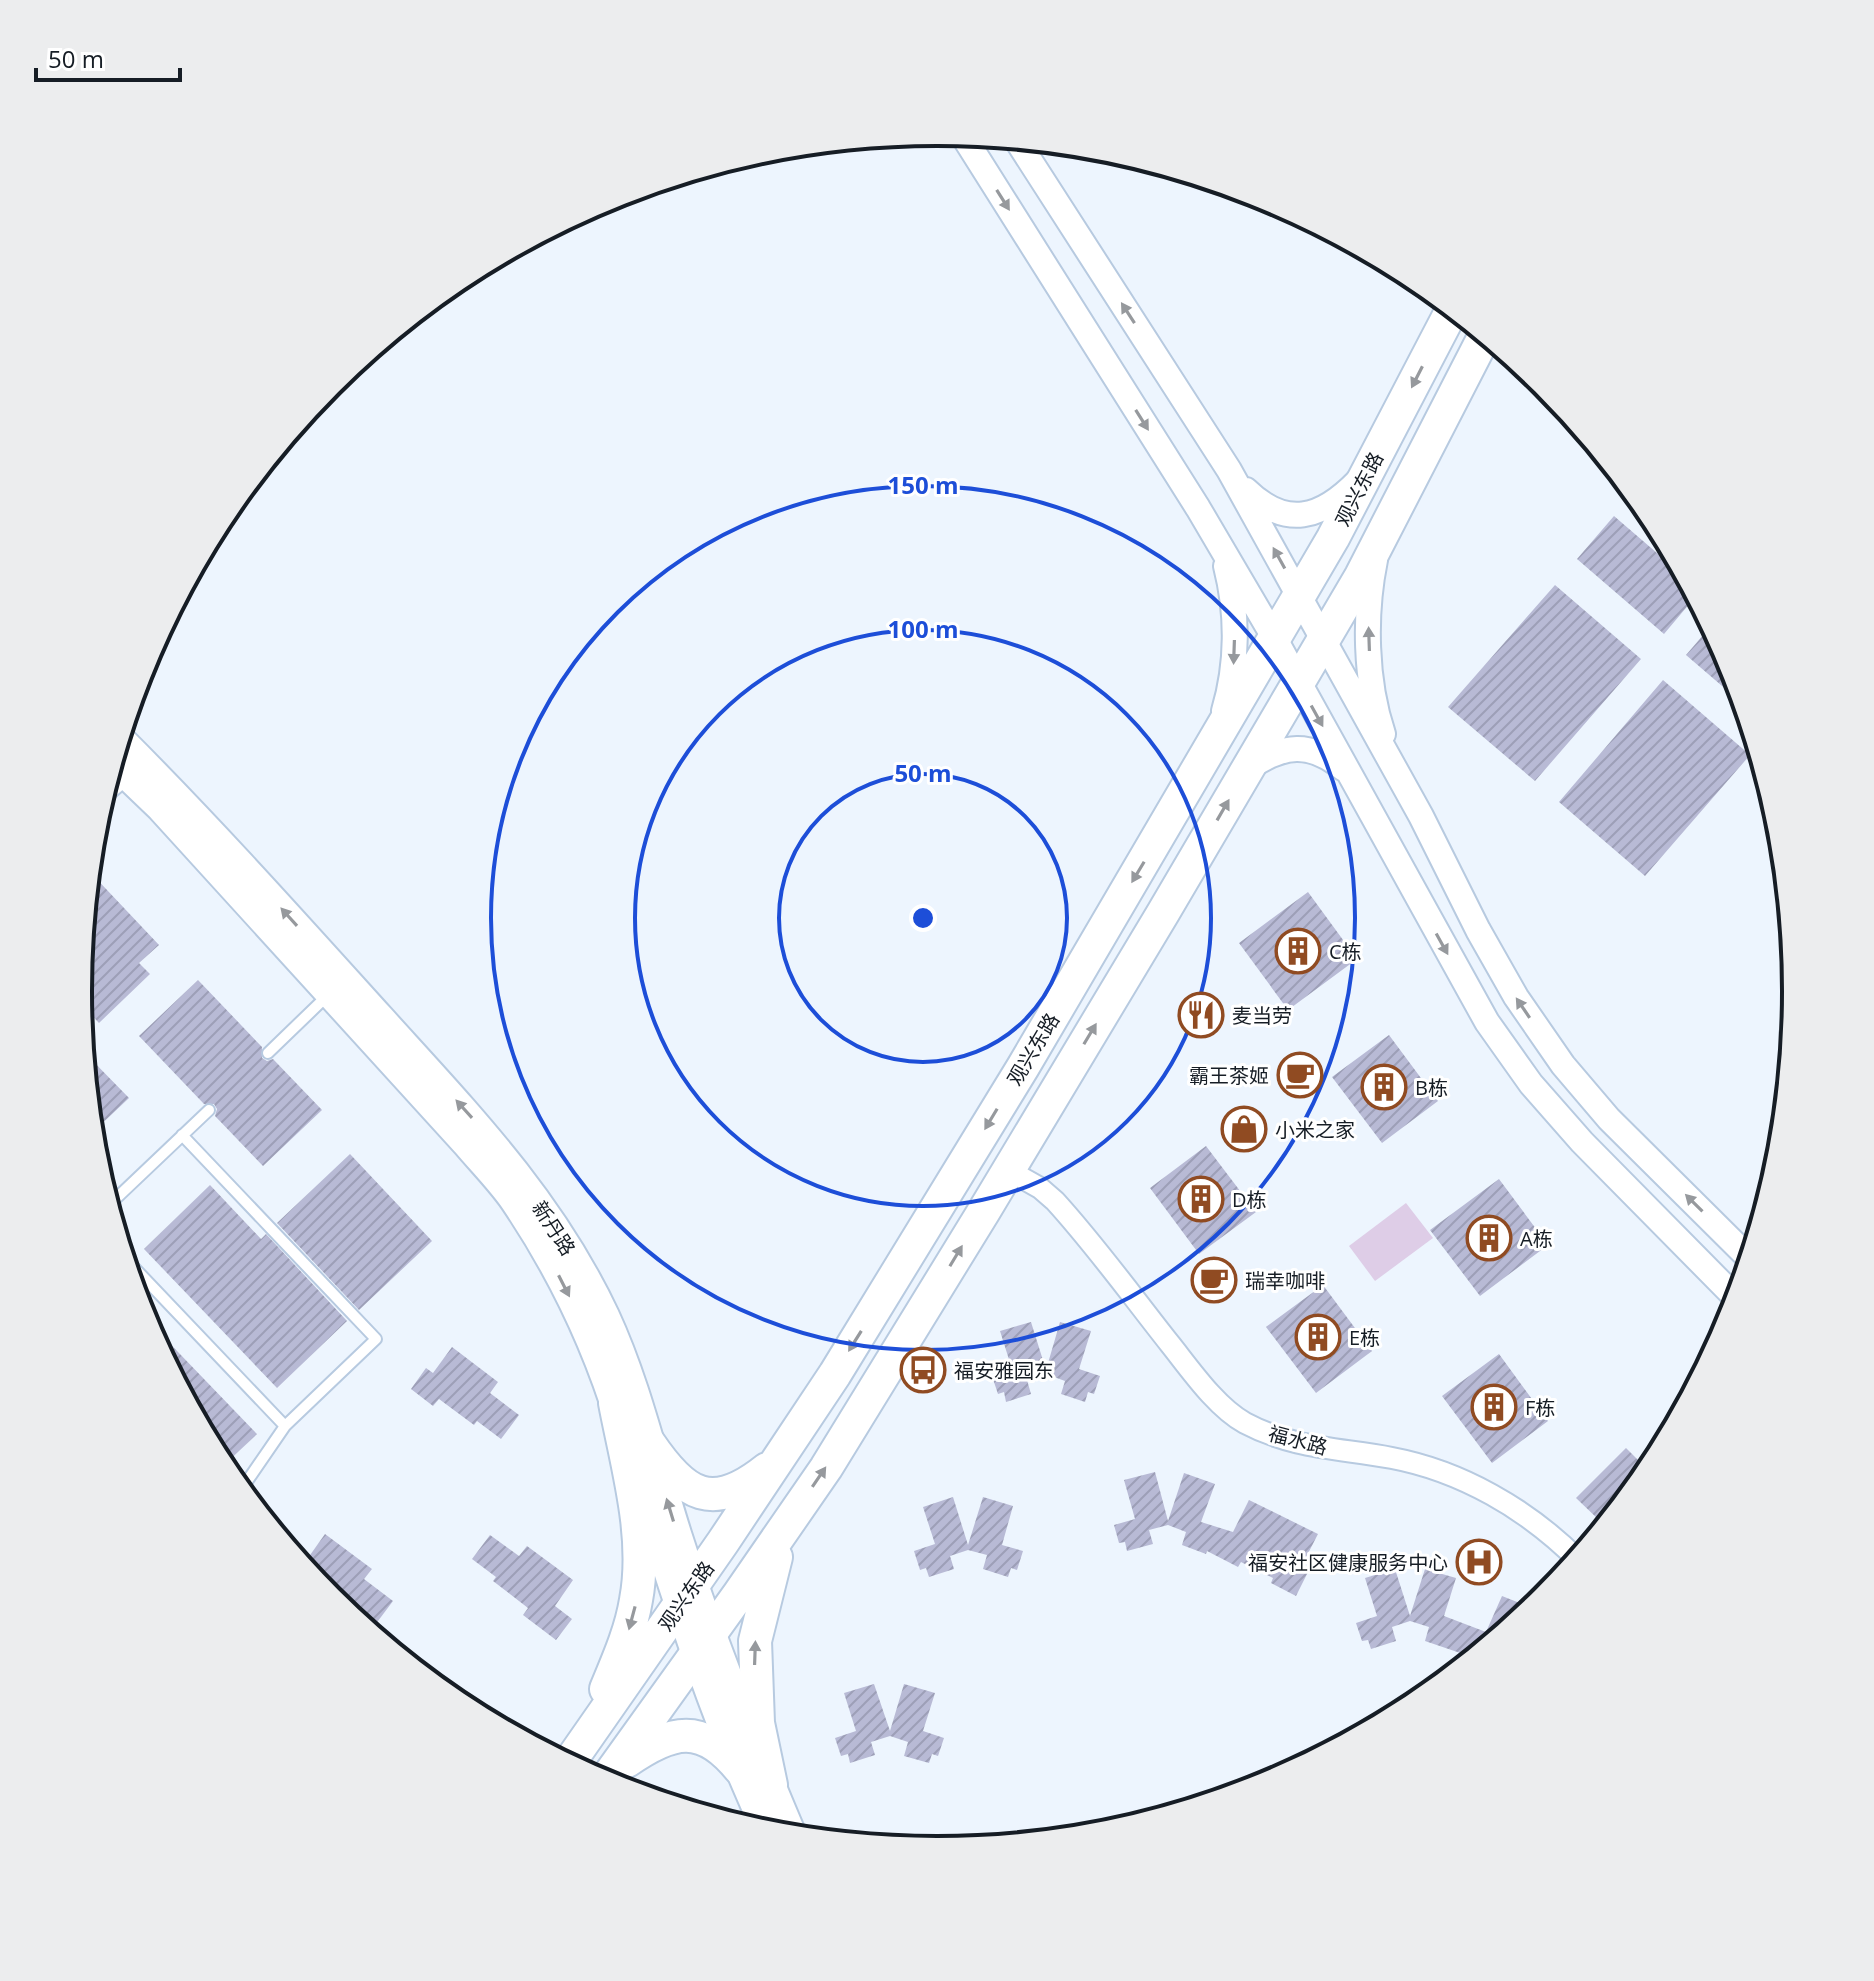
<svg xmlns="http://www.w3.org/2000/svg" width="1874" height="1981" viewBox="0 0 1874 1981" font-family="'Open Sans','Noto Sans SC',sans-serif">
	<defs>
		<pattern id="building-hatch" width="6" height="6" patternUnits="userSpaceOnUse" patternTransform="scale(2)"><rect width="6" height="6" fill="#b8bad5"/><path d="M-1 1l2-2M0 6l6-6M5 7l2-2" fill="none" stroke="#9d9fb7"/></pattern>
	</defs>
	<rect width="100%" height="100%" fill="#edf5fe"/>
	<path fill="#decde7" d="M1406,1203l27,35 -58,43 -26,-35z"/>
	<path fill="url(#building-hatch)" d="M1614,516l72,62 10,18 -32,38 -87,-75z
		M1555,585l86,74 -106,122 -87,-74z
		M1711,626l20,36 12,42 -57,-49z
		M1663,680l87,75 -105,121 -86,-74z
		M90,872l69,73 -20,18 11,11 -51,49 -20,-21 -1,-12z
		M1308,892l49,67 -69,51 -49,-67z
		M198,980l64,67v11l5,3 6,-2 49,51 -59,56 -48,-50 2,-7 -3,-5h-10l-65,-68z
		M1389,1035l49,66 -56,42 -50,-66z
		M84,1052l45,46 -37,35 -4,-40z
		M1206,1146l50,66 -57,42 -49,-66z
		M350,1154l82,87 -73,69 -82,-87z
		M1499,1179l49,66 -68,51 -50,-66z
		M210,1185l51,54 5,-5 81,87 -70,67 -133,-139z
		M1323,1285l49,66 -56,42 -50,-66z
		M1031,1322l15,48 14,-48 31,9 -12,38 21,7 -6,18 -6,-2 -3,10 -24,-8 4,-13 -19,-7 -19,6 4,14 -25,8 -2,-10 -6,2 -6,-18 20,-7 -12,-38z
		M152,1325l105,109 -35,33 -74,-140z
		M452,1347l46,35 -8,11 29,22 -18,24 -24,-18 -3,4 -35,-26 -6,7 -22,-17 15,-21 7,5z
		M1499,1354l49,67 -56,42 -50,-67z
		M1626,1448l23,23 -39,47 -4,-3 -6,6 -24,-23z
		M1155,1472l13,49 16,-48 31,11 -14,38 32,10 16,-32 69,34 -17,33 8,3 -13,26 -25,-13 2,-5 -32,-16 -3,5 -31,-16 -1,3 -24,-9 4,-13 -18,-7 -19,5 4,14 -26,7 -2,-9 -6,1 -5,-18 21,-6 -11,-39z
		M953,1497l15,48 15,-48 30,9 -11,39 21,6 -6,19 -6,-2 -3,9 -25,-8 4,-14 -19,-5 -18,6 4,13 -25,8 -3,-9 -6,2 -6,-19 21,-7 -12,-37z
		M325,1534l47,35 -8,10 29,22 -18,24 -24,-18 -3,5 -19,-14 -26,-33z
		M490,1535l29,21 8,-10 46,34 -18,26 17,13 -16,21 -33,-25 5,-7 -35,-27 3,-4 -24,-18z
		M1395,1569l15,47 15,-47 31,9 -12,38 42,16 16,-36 30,12 -60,49 -47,-16 4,-14 -19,-6 -18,6 4,14 -25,8 -3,-9 -6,1 -6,-18 21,-7 -12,-38z
		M874,1684l16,47 14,-47 31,9 -12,38 21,7 -6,18 -6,-2 -3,9 -25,-7 4,-14 -18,-6 -19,6 4,13 -25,8 -2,-9 -7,2 -6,-18 21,-7 -12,-38z"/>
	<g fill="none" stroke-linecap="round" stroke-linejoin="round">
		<g stroke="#b7cae0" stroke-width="14">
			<path id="service" d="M268,1053l59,-57
				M182,1135l194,204 -91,87
				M109,1205l100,-95
				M125,1258l160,168 -44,64"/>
		</g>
		<g stroke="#b7cae0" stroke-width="24">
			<path id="minor" d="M1008,1170l32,18 15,13c41,45 77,95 115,143 20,25 46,63 75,79 49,26 94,25 147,35 69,13 135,51 185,101"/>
		</g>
		<g stroke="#b7cae0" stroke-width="28">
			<path id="tertiary" d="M962,134l236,374 77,131 212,383 44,62 51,58 155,157
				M1016,139l213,331 192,346 57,114 38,67 47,68 46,54 140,139
				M1246,490c40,39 75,29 112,-9
				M1375,560c-11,54 -10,121 8,174
				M1224,711c14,-47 14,-98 2,-145
				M1248,768c36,-24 62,-27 96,1
				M105,789l33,-28"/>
		</g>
		<g stroke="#b7cae0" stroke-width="32">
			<path id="secondary" d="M120,739c90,90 175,185 260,279 85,94 170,181 225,298 32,69 49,146 72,218 33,103 73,202 115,301
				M113,762l48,46 305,335c16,19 34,37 48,57 46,68 83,145 107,224
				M642,1490c37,116 74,233 126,343"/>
		</g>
		<g stroke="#b7cae0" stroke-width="36">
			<path id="primary" d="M649,1443c36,53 63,70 118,26
				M606,1689c12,-29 25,-58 30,-89 12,-64 -9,-134 -21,-197
				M627,1761c45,-31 75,-39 113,8
				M569,1763l154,-221 112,-168 188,-307 310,-529 120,-230
				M604,1782l135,-188 87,-126 158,-257 179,-298 198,-337 124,-241
				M771,1785l-13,-62 -3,-82 21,-84"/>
		</g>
		<use href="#service" stroke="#fff" stroke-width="10"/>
		<use href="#minor" stroke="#fff" stroke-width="20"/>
		<use href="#tertiary" stroke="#fff" stroke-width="24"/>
		<use href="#secondary" stroke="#fff" stroke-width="28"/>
		<use href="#primary" stroke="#fff" stroke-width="32"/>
	</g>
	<defs><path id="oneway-solid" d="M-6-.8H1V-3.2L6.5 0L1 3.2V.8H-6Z" transform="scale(2)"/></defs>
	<g fill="#96999d">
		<use href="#oneway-solid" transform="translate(1003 200) rotate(58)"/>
		<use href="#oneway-solid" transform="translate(1128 313) rotate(-123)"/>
		<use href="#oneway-solid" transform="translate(1417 377) rotate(117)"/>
		<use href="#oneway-solid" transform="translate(1142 420) rotate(58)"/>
		<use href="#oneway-solid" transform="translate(1279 558) rotate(-119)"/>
		<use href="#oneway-solid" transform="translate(1369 639) rotate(-92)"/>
		<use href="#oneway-solid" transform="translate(1234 652) rotate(92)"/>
		<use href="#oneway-solid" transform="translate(1317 716) rotate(61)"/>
		<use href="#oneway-solid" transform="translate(1223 810) rotate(-60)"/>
		<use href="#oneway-solid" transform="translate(1138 872) rotate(121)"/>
		<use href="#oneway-solid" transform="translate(289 917) rotate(-132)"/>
		<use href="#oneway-solid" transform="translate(1442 944) rotate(61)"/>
		<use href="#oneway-solid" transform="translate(1523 1008) rotate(-124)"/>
		<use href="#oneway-solid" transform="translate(1090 1034) rotate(-59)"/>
		<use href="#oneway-solid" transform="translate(464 1109) rotate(-132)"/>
		<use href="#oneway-solid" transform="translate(991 1119) rotate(121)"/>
		<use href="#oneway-solid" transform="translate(1694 1203) rotate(-135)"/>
		<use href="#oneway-solid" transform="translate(956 1256) rotate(-59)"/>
		<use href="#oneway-solid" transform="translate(564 1286) rotate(63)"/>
		<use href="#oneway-solid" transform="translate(855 1341) rotate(122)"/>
		<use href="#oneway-solid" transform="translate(819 1477) rotate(-56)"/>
		<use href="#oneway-solid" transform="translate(670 1510) rotate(-107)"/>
		<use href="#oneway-solid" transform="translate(632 1618) rotate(105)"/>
		<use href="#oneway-solid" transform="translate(755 1653) rotate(-88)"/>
	</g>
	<g fill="none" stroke="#1d4ed8" stroke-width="4">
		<circle cx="923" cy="918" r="144"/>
		<circle cx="923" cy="918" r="288"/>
		<circle cx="923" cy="918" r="432"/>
	</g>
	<defs>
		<g id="building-ring" transform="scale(2.3)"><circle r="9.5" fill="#fff" stroke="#904b22" stroke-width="1.5"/><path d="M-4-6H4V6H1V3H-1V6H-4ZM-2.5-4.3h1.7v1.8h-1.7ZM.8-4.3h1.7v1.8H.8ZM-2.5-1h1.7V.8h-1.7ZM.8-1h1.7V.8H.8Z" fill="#904b22"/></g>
		<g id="restaurant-ring" transform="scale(2.3)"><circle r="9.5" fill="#fff" stroke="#904b22" stroke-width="1.5"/><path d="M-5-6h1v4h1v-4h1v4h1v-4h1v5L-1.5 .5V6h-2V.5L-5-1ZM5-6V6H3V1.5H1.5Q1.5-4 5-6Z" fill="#904b22"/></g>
		<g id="cafe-ring" transform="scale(2.3)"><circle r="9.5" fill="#fff" stroke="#904b22" stroke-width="1.5"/><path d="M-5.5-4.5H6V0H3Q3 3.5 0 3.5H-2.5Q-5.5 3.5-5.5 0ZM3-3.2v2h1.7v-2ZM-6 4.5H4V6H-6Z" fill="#904b22"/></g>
		<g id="shop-ring" transform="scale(2.3)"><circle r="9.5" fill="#fff" stroke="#904b22" stroke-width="1.5"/><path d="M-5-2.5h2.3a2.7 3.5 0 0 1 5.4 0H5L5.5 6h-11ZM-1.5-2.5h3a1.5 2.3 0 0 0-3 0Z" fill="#904b22"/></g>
		<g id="bus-ring" transform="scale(2.3)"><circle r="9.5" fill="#fff" stroke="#904b22" stroke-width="1.5"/><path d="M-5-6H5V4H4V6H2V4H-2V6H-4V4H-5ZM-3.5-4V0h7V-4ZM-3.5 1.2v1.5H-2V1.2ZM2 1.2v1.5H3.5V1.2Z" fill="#904b22"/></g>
		<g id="hospital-ring" transform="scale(2.3)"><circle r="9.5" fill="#fff" stroke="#904b22" stroke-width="1.5"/><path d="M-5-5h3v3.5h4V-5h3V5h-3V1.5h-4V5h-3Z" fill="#904b22"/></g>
	</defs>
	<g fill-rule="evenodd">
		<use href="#building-ring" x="1298" y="951"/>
		<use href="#restaurant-ring" x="1201" y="1015"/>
		<use href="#cafe-ring" x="1300" y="1075"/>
		<use href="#building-ring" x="1384" y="1087"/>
		<use href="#shop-ring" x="1244" y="1129"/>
		<use href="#building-ring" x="1201" y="1199"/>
		<use href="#building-ring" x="1489" y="1238"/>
		<use href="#cafe-ring" x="1214" y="1280"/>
		<use href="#building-ring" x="1318" y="1337"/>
		<use href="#bus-ring" x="923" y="1370"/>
		<use href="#building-ring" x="1494" y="1407"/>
		<use href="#hospital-ring" x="1479" y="1562"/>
	</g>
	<g text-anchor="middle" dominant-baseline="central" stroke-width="6" stroke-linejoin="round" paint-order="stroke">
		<g font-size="20" fill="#161d25" stroke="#fff">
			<text transform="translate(1359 489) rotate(-63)">观兴东路</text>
			<text transform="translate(1033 1049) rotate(-59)">观兴东路</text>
			<text transform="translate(554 1228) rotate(57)">新丹路</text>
			<text transform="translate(1298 1440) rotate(15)">福水路</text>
			<text transform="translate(686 1596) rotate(-55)">观兴东路</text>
		</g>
		<g font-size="20" fill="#161d25" stroke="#fff" text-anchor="start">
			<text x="1329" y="951">C栋</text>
			<text x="1232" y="1015">麦当劳</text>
			<text x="1269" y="1075" text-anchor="end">霸王茶姬</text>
			<text x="1415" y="1087">B栋</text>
			<text x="1275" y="1129">小米之家</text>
			<text x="1232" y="1199">D栋</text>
			<text x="1520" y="1238">A栋</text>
			<text x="1245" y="1280">瑞幸咖啡</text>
			<text x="1349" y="1337">E栋</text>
			<text x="954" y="1370">福安雅园东</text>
			<text x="1525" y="1407">F栋</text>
			<text x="1448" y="1562" text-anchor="end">福安社区健康服务中心</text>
		</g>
	</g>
	<path d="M0 0H1874V1981H0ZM92 991a845 845 0 1 1 1690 0a845 845 0 1 1-1690 0Z" fill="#ecedee" fill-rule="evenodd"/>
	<path fill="none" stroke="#161d25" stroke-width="4" d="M92 991a845 845 0 1 1 1690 0a845 845 0 1 1-1690 0Z"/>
	<circle cx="923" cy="918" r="12" fill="#1d4ed8" stroke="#fff" stroke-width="4"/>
	<g font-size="24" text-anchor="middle" font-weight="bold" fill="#1d4ed8" stroke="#fff" stroke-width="6" stroke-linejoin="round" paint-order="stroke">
		<text x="923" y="494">150 m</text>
		<text x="923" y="638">100 m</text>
		<text x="923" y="782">50 m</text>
	</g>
	<path d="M36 68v12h144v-12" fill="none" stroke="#161d25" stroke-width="4"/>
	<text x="48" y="68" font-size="24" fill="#161d25" stroke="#ffffff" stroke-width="6" paint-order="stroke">50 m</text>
</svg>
